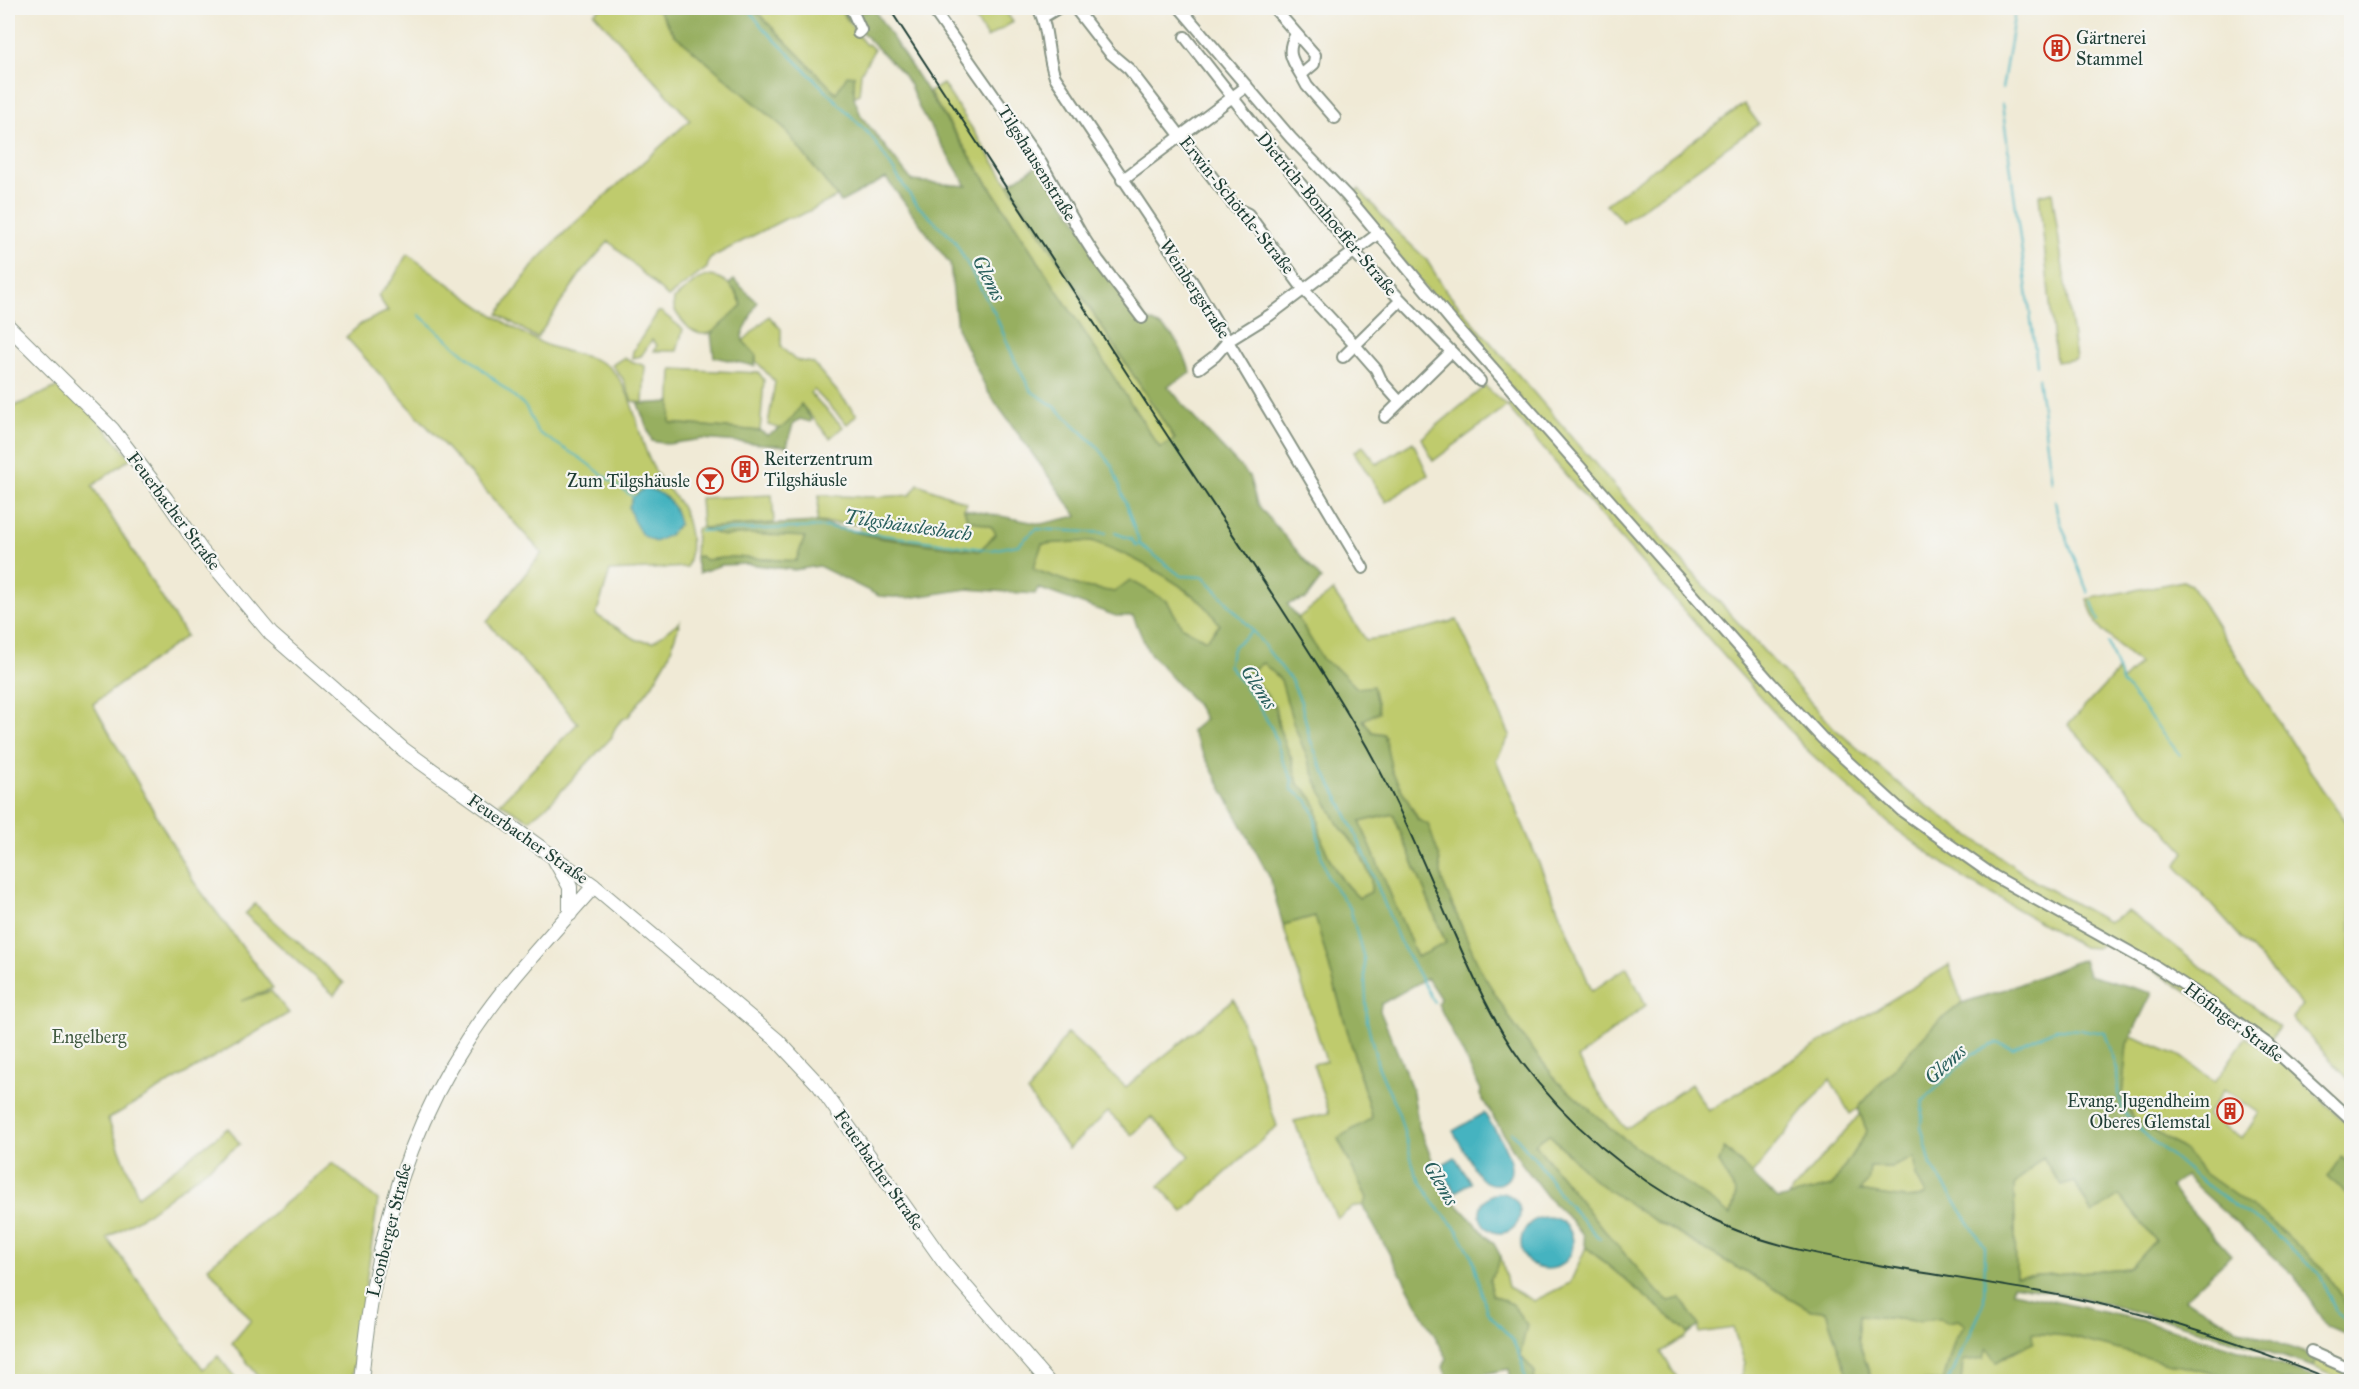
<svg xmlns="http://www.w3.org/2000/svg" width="2359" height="1389" viewBox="0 0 2359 1389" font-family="'IM FELL Great Primer',serif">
	<rect width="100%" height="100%" fill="#f6f6f2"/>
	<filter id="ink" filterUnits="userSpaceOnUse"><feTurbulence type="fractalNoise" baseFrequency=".0167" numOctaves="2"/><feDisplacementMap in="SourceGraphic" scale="12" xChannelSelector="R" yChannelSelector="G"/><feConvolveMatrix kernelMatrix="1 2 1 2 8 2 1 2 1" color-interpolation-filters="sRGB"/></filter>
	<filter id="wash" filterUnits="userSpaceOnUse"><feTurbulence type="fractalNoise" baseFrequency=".008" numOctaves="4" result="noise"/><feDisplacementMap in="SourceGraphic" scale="24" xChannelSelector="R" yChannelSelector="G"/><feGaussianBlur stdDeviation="1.35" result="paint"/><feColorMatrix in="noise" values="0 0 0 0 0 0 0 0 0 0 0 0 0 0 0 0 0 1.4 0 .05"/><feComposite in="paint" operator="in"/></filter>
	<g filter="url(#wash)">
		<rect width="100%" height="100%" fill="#f0ead6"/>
		<path fill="#bfcb6d" stroke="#6f8450" stroke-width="1.5" fill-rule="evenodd" d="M601,8h56l18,27 108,92 54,70 -38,19 -12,2 -71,37 -7,5 -2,8 -39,29 -59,-56 -28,32 -44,65 -39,-24 37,-51 31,-32 124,-111 -96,-107z
			M753,8h85c11,12 17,25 28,37l2,-1 6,6 -13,23 -2,21 -5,3v-21l-17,18z
			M969,8h34l10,14 -26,16z
			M943,84l232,355 -16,9 -230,-356z
			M1744,104l15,20 -136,98 -17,-18z
			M1359,189l33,38 34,32 20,32 183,212 205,225 78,67 124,87 72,40 20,-11 151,116 -11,17 -163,-105 -8,9 -14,-1 -118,-68 -72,-52 -85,-76 -188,-213 -113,-132 -74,55 -11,-23 63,-52 22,20 13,-8 -173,-202z
			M2052,192l24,167 -20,3 -17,-167z
			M407,254c41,28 81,61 125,84 6,3 13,7 20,9 18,7 45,9 59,22 26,26 25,69 43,100 9,17 27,30 32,49 5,17 7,32 1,49l-77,4 -14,44 41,25 16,2 27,-21 -11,35 -17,29 -24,32c-8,2 -15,12 -16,20l-64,68 -19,15 -29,-17 78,-80 -91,-101 55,-69 -196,-216 15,-13 27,-13 -10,-15 15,-17z
			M707,276c19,0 28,13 35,29 -17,17 -35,44 -57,19 -7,-8 -13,-14 -11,-25l23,-19z
			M658,312h3l22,17 -6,22h-23l3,-6 -5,-5 -11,16 -9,2 1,-7z
			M769,316l12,13v18l14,13 18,3 44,52 -10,9 -33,-34 -4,3 33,34 -13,11 -29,-34 -6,11 -13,14 -14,-4 7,-43 -19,-21v-6l-13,-14z
			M623,358l22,8 -2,37 -11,-2 -9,-22 -11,-14z
			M672,369l87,4 5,7 -4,51 -90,-8z
			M66,383l65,75 -39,28 94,150 -93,68 101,178 79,106 -32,13 30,-10 18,22 -181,106 30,77 90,-68 12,16 -92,69 -41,25 96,131 15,-13 20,25h-230v-972z
			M1413,442l15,33 -42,27 -32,-50 9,-6 14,18z
			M918,484l49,19 -3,6 3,10 25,8 4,7 -17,17 -120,-17 2,-9 -44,-3 2,-27c31,2 60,3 91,0z
			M772,495l2,28 -71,5 20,8 26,-2 56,2 -9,25 -64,-4 -26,3 -6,-4 -5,1 1,-28 6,-2 -2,-29z
			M1092,541c35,12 82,37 110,62 7,6 12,14 18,21l-14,16 -24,-13 -15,-26 -88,-15 -46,-17 9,-25z
			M2183,581l8,4 131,204 29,39v254l-59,-64 10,-13 -126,-139 9,-14 -117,-127 50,-54 4,10 17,-17 -36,-33 -7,-8 -9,-24z
			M1333,591l33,49 35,-5 56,-15 53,115 -14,25 96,231 35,-24 19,38 -68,53 25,41 23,30 65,-45 17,27 241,-146 13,38 -29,23 -75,82 -8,6 -20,-35 -78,95 -27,-26 -6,14 17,32 -5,22 -115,-83 -58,-51 -42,-54 -35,-57 -39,-90 -3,-25 -47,-84 -8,-38 -12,-2 -9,-13 -6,-31 -17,-17 -17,-11 -25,-42z
			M1263,662l18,18 12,42 25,63 20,39 20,25 13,29v14l-12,6c-17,-15 -28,-34 -36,-55 -9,-27 2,-39 -25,-59l-6,-24 -13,-32 -4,-22 -26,-34z
			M1393,814l53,130 -29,13 -57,-135z
			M255,904l89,79 -10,12 -89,-81z
			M1315,916l57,203 -34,20 29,59 -4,8c-10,-3 -17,8 -26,12l-17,-34 -26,-63 35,-8 -16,-49 13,-3 -43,-136z
			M1234,999l43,127 -94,86 -24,-26 31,-30 -39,-39 -19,18 -24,-23 -40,37 -40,-56 39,-60 59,54z
			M2131,1036l51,21 33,25 31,-45 41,29 64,62v37l-10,-8 10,40v115l-28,-44 -56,-50 -62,-44 -21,-24 -50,-32 -12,-24 5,-50zM2224,1089l35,24 -17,26 -36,-23z
			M1860,1114l7,17 -35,55 -45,11z
			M1549,1134l46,47 54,36 162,93 15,1 23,70h-110l6,-18 -12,-35 -34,5v-7l-41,-34 -55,-63 -68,-85z
			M1915,1157l1,19 10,18c-14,9 -50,-1 -68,-3l10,-9 2,-15h22z
			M2043,1157l32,25 16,31 28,-18 37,46 -26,27 -114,9 -2,-92z
			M333,1163l45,37 -26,181h-90l-30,-38 19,-23 -43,-53z
			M1586,1247l103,86 -4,5 -24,14 18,29h-145l1,-9 -15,-17 -8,-51 -20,-9 -2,-15 11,-23 7,30 26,14 36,-18z
			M1859,1315l58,6 23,-3 7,4 11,-2 8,5 -11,14 -12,42h-71l-14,-42z
			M2032,1333l35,3 181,46h-287l2,-21 24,-14 10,15 22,-13z
			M2316,1357l35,16v8h-6l-31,-14z"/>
		<path fill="#97af60" stroke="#5b764a" stroke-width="1.5" fill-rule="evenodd" d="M657,8h96l83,85 11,-18 7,1v21l7,19 51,65 55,5 -48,-78 -9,-23 -7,-11 -65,-66h24l3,4 8,-4 287,440 15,-9 -166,-255 29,-19 108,154c29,11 35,27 45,54l-23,13 26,32 55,58 8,28 64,75 -15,20 -19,5 11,14 25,42 17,11 17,17 16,-2 6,26 -16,8 9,12 12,2 8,38 26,48 10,4 11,32 3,25 39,90 35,57 42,54 58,51 115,82 5,-21 -17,-32 5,-14 54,51 54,-13 35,-55 -9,-23 75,-82 29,-23 53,-17 68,-27 5,16 64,18 -25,51 -5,53 12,21 50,32 21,24 62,44 56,50 28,44v24l-24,-10 -33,-51 -109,-99 -15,11 61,68 -46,44 54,30 77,28 -2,10c-99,-33 -197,-65 -301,-82l-1,7 137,30 90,28 84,31h-75l-77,-17 -104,-28 -35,-3 1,10 -21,9 -16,10 -9,-14 -3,10 -21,3 -2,20h-18l12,-42 10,-14 -7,-5 -11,2 -7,-3 -23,2 -57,-6 -2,24 14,42h-23l-23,-70 -15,-1 -162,-93 -54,-36 -46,-47 -14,10 68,85 55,63 11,9 12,-3 18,28 -10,7 -103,-86 -3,-11 -12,-16 -22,-21 -29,-38 -40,-66 1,-5 -43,-86 2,-6 -13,-20 -46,26 -1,7 27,64 6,18 6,34 20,50 10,19 45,48 7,13 -11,23 2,15 20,9 15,21 -7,30 15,17 -1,9h-23l-2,-12 -25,5 -8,6 -28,-2 -5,-11 4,-9 -84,-152 4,-8 -29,-60 34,-20 -57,-202 -32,9 -14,-49 -78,-145 14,-12 -9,-15 -48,-53 -15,-35h-17l-78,-28 -3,6 -68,-5 -59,9 -29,-2 -60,-30 -25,4 -46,-6 -27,1 -22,8 -4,-16 5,-1 6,4 26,-3 64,4 9,-24 -56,-3 -26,2 -21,-8 115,-6 62,16 100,13 17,-17 -4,-7 -25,-8 -3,-10 77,15 36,-8 -89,-124 -31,-64 -7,-64 -64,-86 -45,24 -58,-75 -108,-92zM1092,541c35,12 83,38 110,62 7,6 12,14 18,22l-14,15 -24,-13 -15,-26 -37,-21 -16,12 -35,-6 -46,-17 9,-25zM1263,663l18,17 12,42 25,63 20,39 20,25 13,29v14l-12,6c-18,-16 -28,-33 -36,-55 -9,-27 2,-39 -25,-59l-6,-24 -13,-32 -4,-22 -26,-34zM1393,814l53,129 -29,14 -57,-135zM1915,1157l1,19 10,18c-14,9 -50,-1 -67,-3l9,-9 2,-15h22zM2043,1157l18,29 14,-4 17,32 27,-19 36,45 -25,28 -114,9 -2,-92z
			M734,280l23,22 -15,34 1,5 13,14 -1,11 -41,-9 -3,-23 31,-29 -5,-12 -8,-9z
			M671,402l-1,21 90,8 7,4c16,-6 26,-15 34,-31l11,16 -2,2 -10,-3 -7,5 -6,22 -85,-7 -34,5 -16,-3 -14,-37z
			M2341,1157l10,8v34l-23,-23z"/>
		<path fill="#45b3c0" stroke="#32787a" stroke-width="1.5" d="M645,488c21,5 30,15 34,36l-10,11 -14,7 -13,-7 -9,-15 -4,-13 4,-10z
			M1484,1113c9,15 43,58 18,70 -8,3 -16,0 -22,-5l-27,-47z
			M1455,1157l16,26 -16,9 -15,-26z
			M1480 1213a20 20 0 1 1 40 0a20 20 0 1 1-40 0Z
			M1521 1243a26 26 0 1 1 52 0a26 26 0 1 1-52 0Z"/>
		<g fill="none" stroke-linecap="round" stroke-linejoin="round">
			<path stroke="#45b3c0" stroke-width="2" d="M748,8l14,19 109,109 45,68 38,36 41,74 20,47 16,30 23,15 43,40 15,19 28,79 41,32 23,1 49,54 -19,15 -6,19 30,39 15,27 10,31 9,17 -1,10 16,11 7,13 7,42 7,23 22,30 14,51 3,62 11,45 21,48 16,58 19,31 23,27 14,24 16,58 25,27 10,22 3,21
				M2002,89l12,-72
				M2002,104l35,261
				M419,315l105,90c7,9 8,20 15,28l41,25 53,39
				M2038,378l14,105
				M2055,500l2,13 31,80
				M700,531l126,-4 165,23 27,-5 18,-16 70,4
				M1115,533l16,6 6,7 3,-2
				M2092,602l7,19
				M1253,631l38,49 10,22 9,37 10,25 22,41 23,50 34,85 35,62
				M2108,643l14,39 58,73
				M1512,1132l28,33 22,33 38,41
				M1948,1382l36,-78 1,-57 -54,-82 -10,-39 2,-25 49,-47 25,-11 16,5 43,-19 29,1 20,3 12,36 1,24 5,18 17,19 55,46 41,31 35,22 21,22 27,22 18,41 15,11"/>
		</g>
	</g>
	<g filter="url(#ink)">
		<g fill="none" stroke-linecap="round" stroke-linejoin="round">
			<g stroke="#889485" stroke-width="14">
				<path id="minor" d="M851,8l10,22 -3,3
					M932,8l109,155 39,69 18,28 44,58
					M1038,8c11,19 8,46 17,69l140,209 168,282
					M1075,8l35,45 19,16 107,139 12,6 56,76 51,55 21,24 6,13 17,19
					M1180,8l111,130 56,58 112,134 312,353 51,55 80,73 92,65 161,90 37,24 76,54 84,77
					M1274,8l41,47 -1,9 -13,11c-10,-16 -15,-24 -5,-41
					M1043,17l15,-9
					M1185,37l169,215 126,129
					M1301,75l6,11 28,32
					M1122,180l125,-94
					M1343,357l57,-56
					M1199,368l16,-12 13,-15 42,-26 109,-82
					M1385,417l65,-64
					M2311,1352l41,18"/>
			</g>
			<g stroke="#889485" stroke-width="16">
				<path id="major" d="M8,326l104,103 54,70 35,51 70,84 133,116 190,136 183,154 42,45 125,177 104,120
					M555,860l15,27v27
					M361,1382c10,-120 39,-239 106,-341 36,-56 83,-105 127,-155"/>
			</g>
			<use href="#minor" stroke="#fff" stroke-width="10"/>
			<use href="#major" stroke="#fff" stroke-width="14"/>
			<path stroke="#1f3d34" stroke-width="2" d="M889,8c92,140 183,281 274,421 65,99 132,196 192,297 39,65 67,134 97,203 20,45 40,92 69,132 48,65 107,114 178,152 53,29 115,41 173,51 67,12 135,21 201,34 91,19 179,49 265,84"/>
		</g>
	</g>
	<defs>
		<g id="building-ring" transform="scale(1.35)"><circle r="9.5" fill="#f6f6f2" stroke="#c8321e" stroke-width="1.5"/><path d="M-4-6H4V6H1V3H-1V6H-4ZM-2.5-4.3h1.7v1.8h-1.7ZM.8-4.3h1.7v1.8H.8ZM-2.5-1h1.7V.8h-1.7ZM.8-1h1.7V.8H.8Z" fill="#c8321e"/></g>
		<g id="bar-ring" transform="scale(1.35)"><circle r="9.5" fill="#f6f6f2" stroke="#c8321e" stroke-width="1.5"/><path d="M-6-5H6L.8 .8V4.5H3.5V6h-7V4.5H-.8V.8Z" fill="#c8321e"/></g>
	</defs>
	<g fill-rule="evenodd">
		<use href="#building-ring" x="2057" y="48"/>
		<use href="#building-ring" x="745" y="469"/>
		<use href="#bar-ring" x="710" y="481"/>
		<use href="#building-ring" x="2230" y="1111"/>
	</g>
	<g text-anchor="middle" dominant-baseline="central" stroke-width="4.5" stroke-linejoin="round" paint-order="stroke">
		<g font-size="18" fill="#1f3d34" stroke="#f6f6f2" text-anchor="start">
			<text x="2076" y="38">Gärtnerei<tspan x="2076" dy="21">Stammel</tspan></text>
			<text x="764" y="459">Reiterzentrum<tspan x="764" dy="21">Tilgshäusle</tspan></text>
			<text x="690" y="481" text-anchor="end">Zum Tilgshäusle</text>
			<text x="2210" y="1101" text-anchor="end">Evang. Jugendheim<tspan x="2210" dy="21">Oberes Glemstal</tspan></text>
		</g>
		<g font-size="18" fill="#1f3d34" stroke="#f6f6f2">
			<text transform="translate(1037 163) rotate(58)">Tilgshausenstraße</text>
			<text transform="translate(1237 205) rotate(51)">Erwin-Schöttle-Straße</text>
			<text transform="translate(1327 214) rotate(50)">Dietrich-Bonhoeffer-Straße</text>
			<text transform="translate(1195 289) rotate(57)">Weinbergstraße</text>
			<text transform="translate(174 511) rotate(53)">Feuerbacher Straße</text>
			<text transform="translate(528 839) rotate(35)">Feuerbacher Straße</text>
			<text transform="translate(2234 1022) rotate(37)">Höfinger Straße</text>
			<text transform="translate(879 1170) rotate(55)">Feuerbacher Straße</text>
			<text transform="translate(389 1230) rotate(-76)">Leonberger Straße</text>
		</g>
		<g font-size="18" fill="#3f593f" stroke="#f6f6f2">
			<text x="89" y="1037">Engelberg</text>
		</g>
		<g font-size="20" font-style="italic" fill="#2a605e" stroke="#f6f6f2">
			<text transform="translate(989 278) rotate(63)">Glems</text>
			<text transform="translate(908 525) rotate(8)">Tilgshäuslesbach</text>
			<text transform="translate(1259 687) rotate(56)">Glems</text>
			<text transform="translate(1945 1064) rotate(-42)">Glems</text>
			<text transform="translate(1441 1183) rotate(59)">Glems</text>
		</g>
	</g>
	<rect width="2359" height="1389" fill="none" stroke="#f6f6f2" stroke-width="30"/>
</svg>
